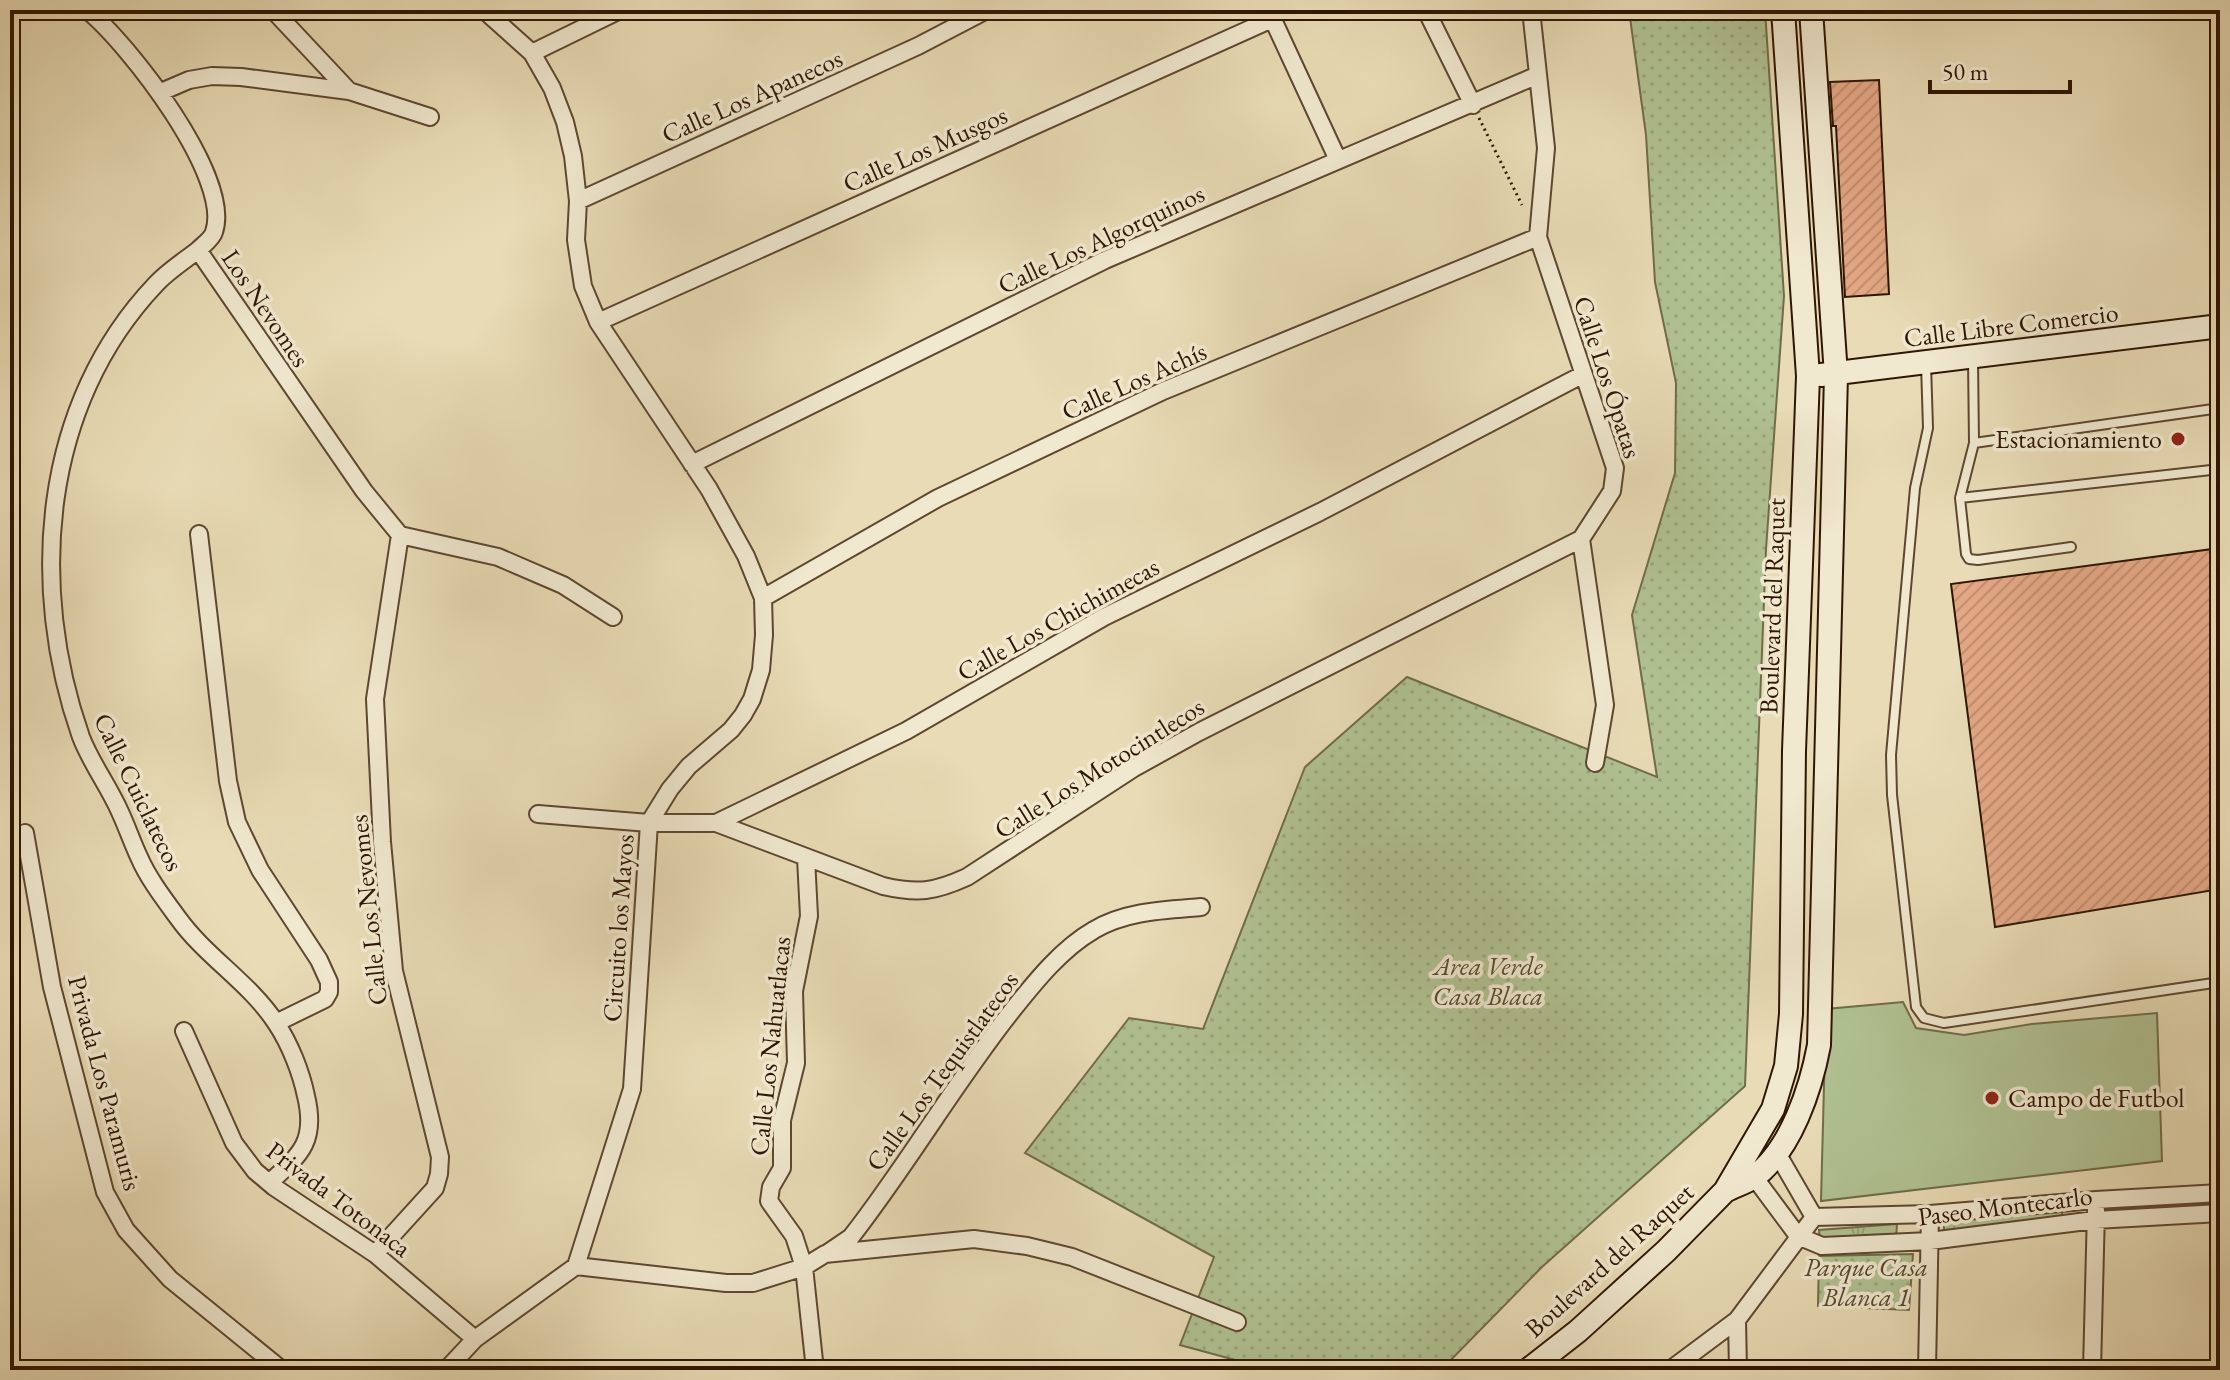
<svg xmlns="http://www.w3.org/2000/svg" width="2230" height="1380" viewBox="0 0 2230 1380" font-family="'EB Garamond',serif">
	<defs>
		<pattern id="grass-tufts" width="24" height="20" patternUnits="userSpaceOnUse" patternTransform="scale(2)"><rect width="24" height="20" fill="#b0c192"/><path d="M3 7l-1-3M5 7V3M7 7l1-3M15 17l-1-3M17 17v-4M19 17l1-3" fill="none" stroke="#98a57c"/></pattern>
		<pattern id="park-dots" width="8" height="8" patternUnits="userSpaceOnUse" patternTransform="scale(2)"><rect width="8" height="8" fill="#b0c192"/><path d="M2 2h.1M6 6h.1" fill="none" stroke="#98a57c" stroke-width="1.8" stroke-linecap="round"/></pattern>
		<pattern id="building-hatch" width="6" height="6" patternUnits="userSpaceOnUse" patternTransform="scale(2)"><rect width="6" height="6" fill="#e3a784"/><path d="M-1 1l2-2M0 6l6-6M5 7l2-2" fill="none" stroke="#c38f70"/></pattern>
	</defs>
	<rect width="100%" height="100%" fill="#e8dbb5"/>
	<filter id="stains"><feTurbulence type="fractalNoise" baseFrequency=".0025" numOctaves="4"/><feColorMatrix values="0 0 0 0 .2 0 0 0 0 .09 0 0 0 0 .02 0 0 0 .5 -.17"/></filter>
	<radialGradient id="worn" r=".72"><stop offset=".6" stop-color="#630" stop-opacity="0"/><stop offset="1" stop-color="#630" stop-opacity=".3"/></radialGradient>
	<path fill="url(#grass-tufts)" stroke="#706c4a" stroke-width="2" d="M2220,1197v13l-113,6v-13z
		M2061,1208l2,10 -119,15v-15z
		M1897,1224l-1,15 -76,5 -1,-14z"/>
	<path fill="url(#park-dots)" stroke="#706c4a" stroke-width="2" d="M1629,10h136l19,286 -18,253 -21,537 -203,181 -101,103h-169l-92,-25 34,-88 -189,-104 104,-135 74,11 102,-262 102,-90 250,100 -25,-162 43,-142 1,-90 -21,-101 -9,-147z
		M1913,1254l-4,56 -91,-4 1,-50z"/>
	<path fill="#b0c192" stroke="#706c4a" stroke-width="2" d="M1903,1002l13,26 48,7 68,-11 125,-11 5,148 -341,40 5,-192z"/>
	<path fill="url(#building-hatch)" stroke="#301603" stroke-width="2" d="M1879,80l10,214 -44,3 -9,-171h-3l-3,-44z
		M2220,548v341l-225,38 -44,-343z"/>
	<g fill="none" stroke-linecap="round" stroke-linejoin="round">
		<g stroke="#5e4730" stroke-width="12">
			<path id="lane" d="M1973,359l1,84 -14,55 6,56 3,5 9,1 93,-13
				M1926,364l2,64 -13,60 -24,267 1,40 24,212 8,11 20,5 276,-41
				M1974,443l246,-35
				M1960,498l260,-29"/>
		</g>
		<g stroke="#5e4730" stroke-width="20">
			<path id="street" d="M87,10c41,33 146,168 127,222 -2,7 -11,13 -16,18l166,241 36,44
				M273,10l76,81
				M1426,10l47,95
				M1531,10l15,138 -8,89 77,231 -3,23 -31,48 24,166 -10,58
				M1269,11l69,149
				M532,53l88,-43
				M161,92l28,-12 23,-4 29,1 108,14 81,26
				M578,201l340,-155 69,-36
				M198,250c-14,11 -30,21 -42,34 -115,121 -128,302 -75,453 10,26 28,50 39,75 7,15 12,30 19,45 9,21 25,42 39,61 28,39 72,65 98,105 14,21 25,49 30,73 11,46 -6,59 -37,87
				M598,322l674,-303
				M692,464l413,-204 433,-185
				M199,534l29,247 9,41 23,48 59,90 10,22v10l-4,7 -49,24
				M400,535l98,22 65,28 50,32
				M763,598l175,-100 225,-107 375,-154
				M538,814l111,9h67l190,-92 198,-114 216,-105 262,-137
				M716,823l167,63c35,8 51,6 84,-9l167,-109 65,-36 382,-193
				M25,833l27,154 53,205 21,38 44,49 112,91
				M806,858l3,58 -15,75 2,72 -14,57v48l-11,19 -2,14 25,35 10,31 11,103
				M184,1031l50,112 21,28 19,16 101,67 100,85
				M1777,1153l37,64
				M1749,1170l49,66
				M1814,1217l116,-3 166,-14 124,-7
				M1798,1236l24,10 108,-5 165,-21 125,-7
				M375,1254l60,-66 4,-14 1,-17 -46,-186 -12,-129 -7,-143 25,-164
				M826,1254l25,-17c57,-73 103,-153 160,-225 24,-30 50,-63 83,-82 31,-19 71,-20 107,-23
				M576,1266l150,17h27l51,-16 21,-13 149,-15 53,7 45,11 165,65
				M1737,1320l1,50
				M446,1370l29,-31 101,-73 56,-177 17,-266 21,-34 19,-23 42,-36 12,-15 9,-16 9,-29 3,-35 -1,-37 -17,-42 -37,-67 -111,-167 -15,-36 -7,-46 2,-39 -5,-45 -8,-34 -13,-34 -20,-35 -48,-43
				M1670,1370l67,-50 77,-103
				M1927,1370l3,-156
				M2092,1370l4,-160"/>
		</g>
		<g stroke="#301603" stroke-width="26">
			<path id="secondary" d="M1821,375l399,-49
				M1725,1191c9,-5 20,-8 29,-14 37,-27 57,-89 65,-132l17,-670 -25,-365
				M1528,1370l50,-39 88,-80 59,-60 48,-82 13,-43 5,-52 3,-263 14,-375 -25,-366"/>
		</g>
		<path stroke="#301603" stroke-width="3" stroke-dasharray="2 4" stroke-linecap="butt" d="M1479,118l43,87"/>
		<use href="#lane" stroke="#f0e8cf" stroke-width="8"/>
		<use href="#street" stroke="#f0e8cf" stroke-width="16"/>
		<use href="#secondary" stroke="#f0e8cf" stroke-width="22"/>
	</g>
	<g fill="#8f2418" stroke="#f0e8cf" stroke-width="3">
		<circle cx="2178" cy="439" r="8"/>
		<circle cx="1992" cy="1098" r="8"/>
	</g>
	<g text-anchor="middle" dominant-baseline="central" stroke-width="7" stroke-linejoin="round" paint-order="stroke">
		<g font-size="26" fill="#301603" stroke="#f0e8cf">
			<text transform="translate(752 96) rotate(-24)">Calle Los Apanecos</text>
			<text transform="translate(925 149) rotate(-24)">Calle Los Musgos</text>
			<text transform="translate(1101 239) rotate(-25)">Calle Los Algorquinos</text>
			<text transform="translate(266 308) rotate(56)">Los Nevomes</text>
			<text transform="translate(2011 325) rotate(-7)">Calle Libre Comercio</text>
			<text transform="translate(1608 377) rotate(72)">Calle Los Ópatas</text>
			<text transform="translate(1134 381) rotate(-24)">Calle Los Achís</text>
			<text transform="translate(1772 606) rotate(-88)">Boulevard del Raquet</text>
			<text transform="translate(1058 619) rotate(-29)">Calle Los Chichimecas</text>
			<text transform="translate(1099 768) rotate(-32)">Calle Los Motocintlecos</text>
			<text transform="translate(139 792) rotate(64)">Calle Cuiclatecos</text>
			<text transform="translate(368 910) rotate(-96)">Calle Los Nevomes</text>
			<text transform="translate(618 928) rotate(-86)">Circuito los Mayos</text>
			<text transform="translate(770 1046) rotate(-84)">Calle Los Nahuatlacas</text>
			<text transform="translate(942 1071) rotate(-54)">Calle Los Tequistlatecos</text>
			<text transform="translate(105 1083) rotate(75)">Privada Los Paramuris</text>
			<text transform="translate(339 1199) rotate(37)">Privada Totonaca</text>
			<text transform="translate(2005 1206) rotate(-7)">Paseo Montecarlo</text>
			<text transform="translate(1609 1260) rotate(-42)">Boulevard del Raquet</text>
		</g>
		<g font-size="26" fill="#301603" stroke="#f0e8cf" text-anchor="end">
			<text x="2162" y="439">Estacionamiento</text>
			<text x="2008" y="1098" text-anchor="start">Campo de Futbol</text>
		</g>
		<g font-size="26" font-style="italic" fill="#56492e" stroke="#f0e8cf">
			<text x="1488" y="966">Area Verde<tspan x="1488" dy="30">Casa Blaca</tspan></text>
			<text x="1866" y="1267">Parque Casa<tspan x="1866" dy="30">Blanca 1</tspan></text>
		</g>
	</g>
	<rect width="2230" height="1380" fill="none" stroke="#e8dbb5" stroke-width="40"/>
	<rect x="12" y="12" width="2206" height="1356" fill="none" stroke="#301603" stroke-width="4"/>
	<rect x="20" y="20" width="2190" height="1340" fill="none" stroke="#301603" stroke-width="2"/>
	<path d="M1930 80v12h140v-12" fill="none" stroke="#301603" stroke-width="4"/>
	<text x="1942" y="80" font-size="24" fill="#301603" stroke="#f0e8cf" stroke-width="6" paint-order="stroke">50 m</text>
	<rect width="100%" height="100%" filter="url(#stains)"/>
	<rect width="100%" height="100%" fill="url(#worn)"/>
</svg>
